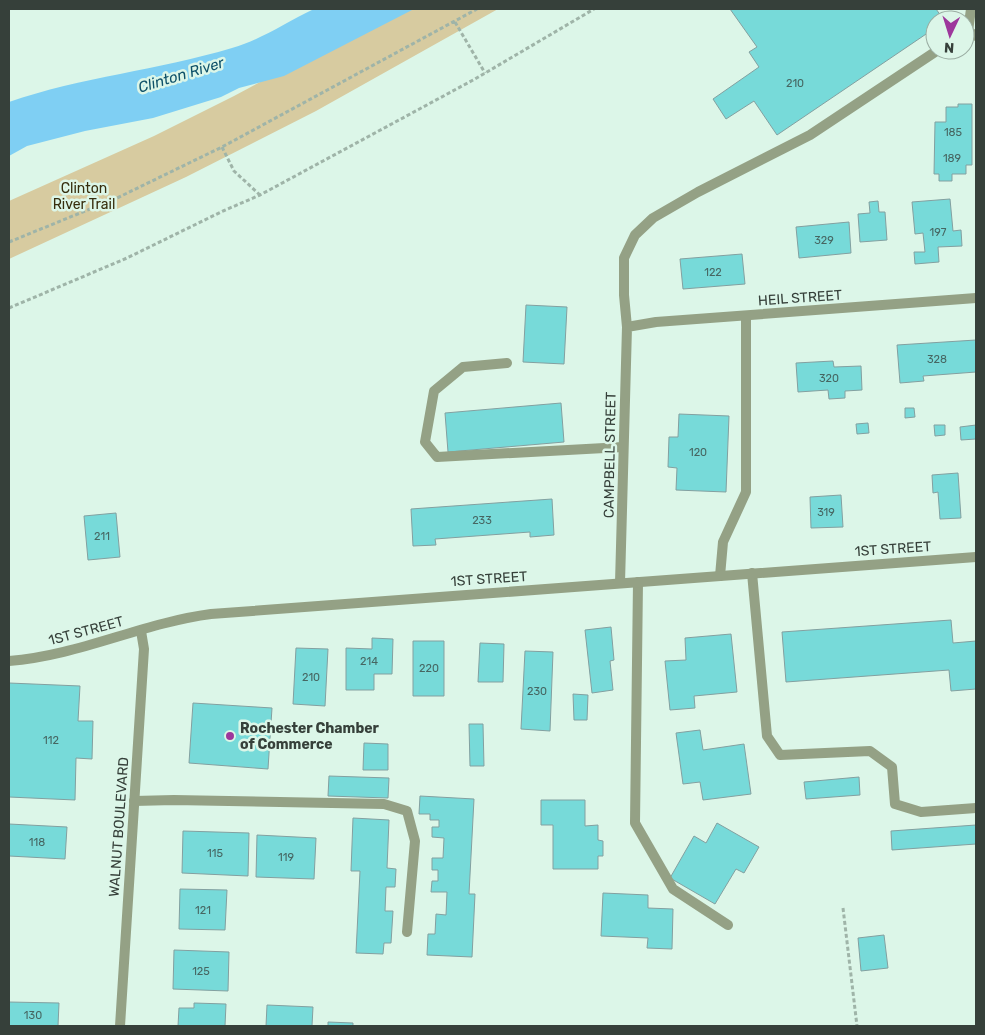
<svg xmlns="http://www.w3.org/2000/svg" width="985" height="1035" viewBox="0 0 985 1035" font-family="Rubik,sans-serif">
	<rect width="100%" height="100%" fill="#dcf6e8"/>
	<path fill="#d7cba0" d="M396,9h102l-182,102 -130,66 -177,82v-58l145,-65 80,-40z"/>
	<path fill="#7fcff3" d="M314,9h100l-130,67 -45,12 -18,9 -68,21 -68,13 -58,15 -18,10v-54c72,-25 150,-32 223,-54 33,-10 52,-25 82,-39z"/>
	<path fill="#77dad9" stroke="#83a0a0" d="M730,9h206l8,11h-9v8l-158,107 -23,-34 -28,18 -13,-20 46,-32 -10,-15 8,-5z
		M958,104h14v61h-6v9h-14v7h-13v-7h-5l1,-52h11v-15h12z
		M950,199l3,32 8,-1 1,16 -24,1 1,15 -24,2 -1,-12h11l-2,-19 -8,1 -3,-32z
		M878,201l1,11h6l2,28 -27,2 -2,-28 12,-1 -1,-11z
		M849,222l2,31 -52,5 -3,-31z
		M742,254l3,30 -62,5 -3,-30z
		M526,305l41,2 -3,57 -41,-2z
		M976,340v32l-53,4 1,5 -24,2 -3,-38z
		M833,361l1,6 27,-1 1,24 -17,1v7l-16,1 -1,-9 -30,2 -2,-29z
		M561,403l3,39 -116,10 -3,-39z
		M905,408h9l1,9 -10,1z
		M679,414l50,2 -3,76 -50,-2 1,-22 -9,-1 1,-30h9z
		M868,423l1,10 -12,1 -1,-10z
		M934,425h11v10l-10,1z
		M976,425v14l-15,1 -1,-13z
		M958,473l3,45 -21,1 -2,-27 -5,1 -1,-18z
		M841,495l2,32 -32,1 -1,-31z
		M552,499l2,36 -24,2v-5l-95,7 1,6 -23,1 -2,-37z
		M116,513l4,44 -32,3 -4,-44z
		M951,620l2,23 23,-2v48l-25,2 -2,-21 -163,12 -4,-50z
		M611,627l3,33 -4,1 3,29 -21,3 -7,-63z
		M731,634l6,58 -43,4 1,12 -25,2 -5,-49 21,-1 -1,-22z
		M372,638l21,1 -1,35h-18v16h-28v-42l26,1z
		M413,641h31v55h-31z
		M480,643l24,1 -1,38h-25z
		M296,648l32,1 -3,57 -32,-2z
		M525,651l28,1 -3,79 -29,-2z
		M9,683l71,3 -2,35h15l-1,38 -16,-1 -1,42 -66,-3z
		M573,694l15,1 -1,25h-13z
		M193,703l79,5 -4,61 -79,-6z
		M469,724h14l1,42h-14z
		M700,730l3,20 41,-6 7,50 -48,6 -3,-18 -17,2 -7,-51z
		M364,743l24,1v26h-25z
		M329,776l60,2 -1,20 -60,-2z
		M859,777l1,18 -54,4 -2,-17z
		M420,796l54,3 -5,95h6l-3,63 -45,-2 1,-21h7l1,-20 10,1 1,-23h-16l1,-11h6v-11h-6v-12h11l1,-20 -12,-1v-10h7v-7h-9v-6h-11z
		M541,800h44v26l13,-1v15l5,1v15h-5v13h-45v-44h-12z
		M353,818l36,2 -2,48 9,1 -1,18h-9l-1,24h8l-2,32h-7l-1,11 -27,-1 4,-82h-9z
		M717,823l42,24 -15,26 -8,-4 -21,35 -45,-26 24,-42 12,7z
		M9,824l58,3 -2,32 -56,-3z
		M976,825v19l-84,6 -1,-19z
		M183,831l66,2 -1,43 -66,-3z
		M257,835l59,3 -2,41 -58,-2z
		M180,889l47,1 -2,40 -46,-1z
		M603,893l45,2v13l25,1 -1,40 -25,-1 1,-10 -47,-2z
		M884,935l4,33 -27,3 -3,-33z
		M174,950l55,2 -1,39 -55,-2z
		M9,996v6l50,1 -1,23h-49z
		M194,1003l32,1 -1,22h-47l1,-18h15z
		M267,1005l46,2 -1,19h-46z
		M328,1022l25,1v3h-25z"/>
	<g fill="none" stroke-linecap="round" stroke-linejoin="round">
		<path stroke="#9fb4a8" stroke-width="3" stroke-dasharray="4 2.5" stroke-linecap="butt" d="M455,22l30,51
			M222,147l12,24 26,24
			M9,242l108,-44 105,-51 255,-138
			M9,308l118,-50 96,-47 37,-16 215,-116 119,-70
			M843,908l14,118"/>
		<path stroke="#94a185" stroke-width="10" d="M968,31l8,5
			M965,33l3,-2 3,-22
			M627,327l-3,-32v-37l11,-23 18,-17 45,-26 112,-57 128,-85
			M507,363l-44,4 -29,24 -9,51 12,15 186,-10
			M752,573l15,163 13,19 90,-4 22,16 3,37 26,8 55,-4
			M720,576l3,-34 23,-50v-176
			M638,582l-3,241 38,66 55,36
			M134,801l40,-1 210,4 23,7 8,30 -8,91"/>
		<path stroke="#94a185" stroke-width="10" d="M620,583l7,-256 29,-5 320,-24
			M120,1026l24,-377 -3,-18"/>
		<path stroke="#94a185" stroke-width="10" d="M9,661c69,-5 133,-38 202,-47l765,-57"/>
	</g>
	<circle fill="#9d379c" stroke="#dcf6e8" stroke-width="2" cx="230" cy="736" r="5"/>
	<g text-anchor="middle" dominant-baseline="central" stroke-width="5" stroke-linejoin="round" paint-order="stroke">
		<g font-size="11" fill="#466662">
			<text x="795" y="83">210</text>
			<text x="953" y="132">185</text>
			<text x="952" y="158">189</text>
			<text x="938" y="232">197</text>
			<text x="824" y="240">329</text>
			<text x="713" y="272">122</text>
			<text x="937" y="359">328</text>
			<text x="829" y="378">320</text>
			<text x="698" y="452">120</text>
			<text x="826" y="512">319</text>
			<text x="482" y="520">233</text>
			<text x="102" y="536">211</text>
			<text x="369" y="661">214</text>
			<text x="429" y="668">220</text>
			<text x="311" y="677">210</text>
			<text x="537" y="691">230</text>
			<text x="51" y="740">112</text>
			<text x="37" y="842">118</text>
			<text x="215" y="853">115</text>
			<text x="286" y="857">119</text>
			<text x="203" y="910">121</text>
			<text x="201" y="971">125</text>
			<text x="33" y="1015">130</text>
		</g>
		<g font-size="14" fill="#362d0d" stroke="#dcf6e8">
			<text x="84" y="188">Clinton<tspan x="84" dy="16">River Trail</tspan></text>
		</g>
		<g font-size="14" fill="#36403a" stroke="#dcf6e8">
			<text transform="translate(800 298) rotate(-4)">HEIL STREET</text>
			<text transform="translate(610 455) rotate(-89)">CAMPBELL STREET</text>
			<text transform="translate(893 549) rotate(-4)">1ST STREET</text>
			<text transform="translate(489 579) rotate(-4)">1ST STREET</text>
			<text transform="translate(86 631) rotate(-15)">1ST STREET</text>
			<text transform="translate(119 827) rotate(-86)">WALNUT BOULEVARD</text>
		</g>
		<g font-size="14" font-weight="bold" fill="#36403a" stroke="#dcf6e8" text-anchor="start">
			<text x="240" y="728">Rochester Chamber<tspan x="240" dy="16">of Commerce</tspan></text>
		</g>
		<g font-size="15" font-style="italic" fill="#0e5169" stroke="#dcf6e8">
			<text transform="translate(181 75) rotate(-17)">Clinton River</text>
		</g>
	</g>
	<rect width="985" height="1035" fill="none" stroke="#36403a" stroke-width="20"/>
	<g transform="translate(950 35) rotate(184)"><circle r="24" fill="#dcf6e8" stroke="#9aada2"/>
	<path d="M0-4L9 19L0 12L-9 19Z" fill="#9d379c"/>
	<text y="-8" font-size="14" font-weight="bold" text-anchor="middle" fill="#36403a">N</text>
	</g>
</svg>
